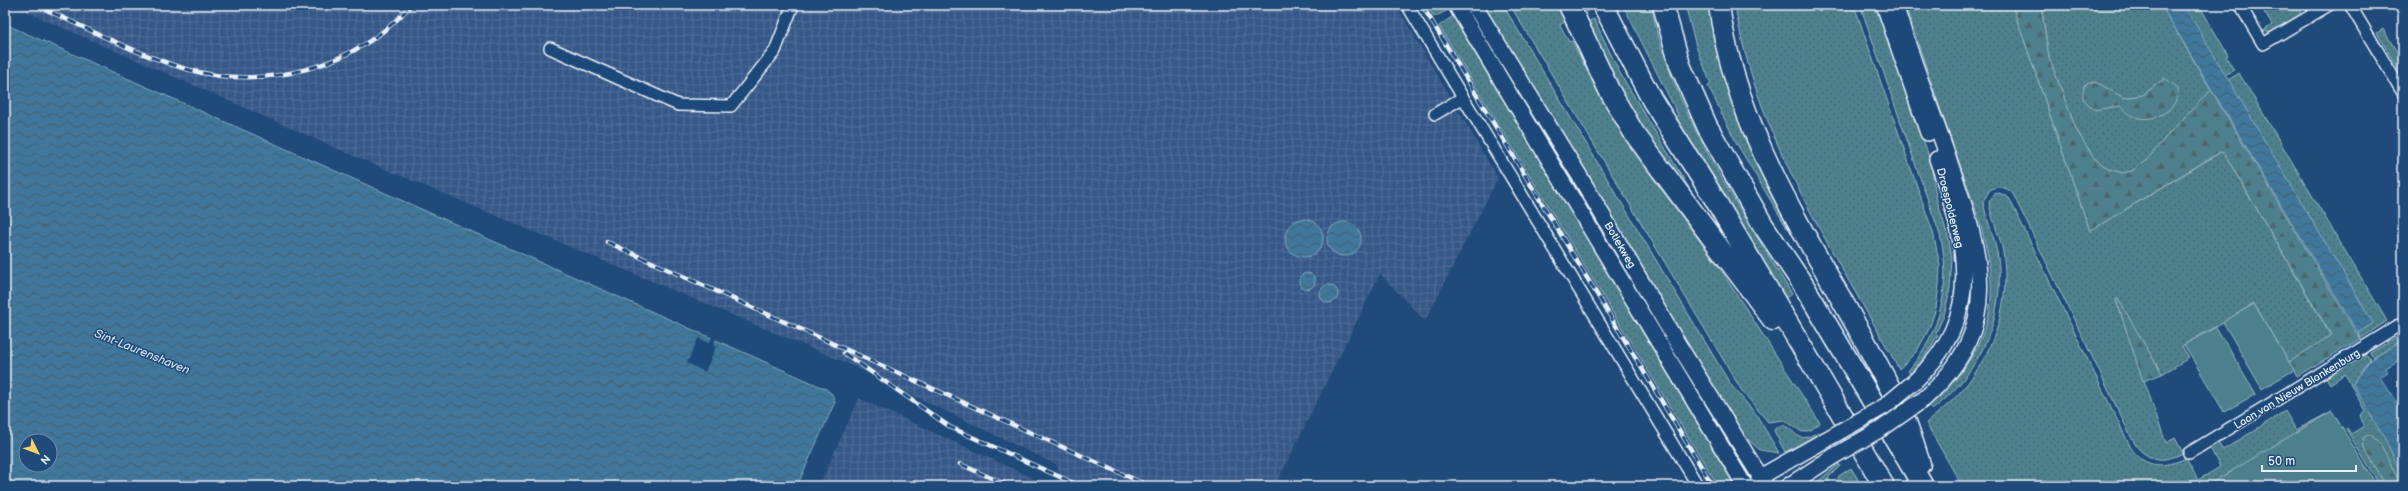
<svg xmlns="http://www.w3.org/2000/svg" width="2408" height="491" viewBox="0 0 2408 491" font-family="'Balsamiq Sans',sans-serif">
	<defs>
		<pattern id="industrial-grid" width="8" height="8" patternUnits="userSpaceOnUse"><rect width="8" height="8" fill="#365887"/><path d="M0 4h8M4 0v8" fill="none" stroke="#537099"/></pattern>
		<pattern id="grass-dots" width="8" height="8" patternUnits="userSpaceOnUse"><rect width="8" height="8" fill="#4d808c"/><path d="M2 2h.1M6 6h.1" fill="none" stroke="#4a676e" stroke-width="1.8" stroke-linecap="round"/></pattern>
		<pattern id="forest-firs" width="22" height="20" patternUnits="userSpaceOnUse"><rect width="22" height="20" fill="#4d808c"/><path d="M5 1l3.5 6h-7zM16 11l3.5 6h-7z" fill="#4a676e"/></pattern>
		<pattern id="water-waves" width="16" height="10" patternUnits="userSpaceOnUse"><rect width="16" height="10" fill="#40779b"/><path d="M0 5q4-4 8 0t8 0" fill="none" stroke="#436072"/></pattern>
	</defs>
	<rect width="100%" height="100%" fill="#1f4a7a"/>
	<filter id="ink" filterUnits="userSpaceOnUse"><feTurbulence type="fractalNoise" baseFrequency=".025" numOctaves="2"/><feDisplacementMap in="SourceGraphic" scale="8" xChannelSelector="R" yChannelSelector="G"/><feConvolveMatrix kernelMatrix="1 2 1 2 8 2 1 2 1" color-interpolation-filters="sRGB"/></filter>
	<g filter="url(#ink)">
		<path fill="url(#industrial-grid)" d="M11,5h1385l102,173 -73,143 -45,-47 -105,212h-215l-3,-21 -213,-103 -483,-203z
			M859,398l189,87v1h-229z"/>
		<path fill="url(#grass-dots)" stroke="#9ab8c2" fill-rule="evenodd" d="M1427,5h23l2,3 -18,9z
			M1479,5h24l228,380 25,29 23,39 -19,-3 -21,-18z
			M1510,5h86l-10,7 -1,-3 -25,16 9,17 3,-1 26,52 34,57 85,114 103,159 -9,7 -9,2 -18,-12 -16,2 -26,-31z
			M1623,5h28c21,107 86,197 141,289l-7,4 -109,-176 2,-7z
			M1685,5h26l82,221 -6,2 -50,-84 -29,-58 3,-2 -15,-38z
			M1735,5h119l79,227 7,33 -1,20 -3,23 -7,21 -12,22 -18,18c-64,-116 -143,-231 -164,-364z
			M1860,5h16l55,157 5,35 13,43 3,19 -2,30 -6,26 -8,18 2,2 -12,20 -16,19 -2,-3c33,-39 44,-87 32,-136z
			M1905,5h107l78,226 131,-79 3,1 107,183 -42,26 -35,-58 -72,42 7,12 -27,16 -46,-74 50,143 9,-5 8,15c-21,11 -39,8 -51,-14l-119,-245c-7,-7 -15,-10 -24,-3l-6,11c3,17 11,33 14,50 11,61 -17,122 -65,158l-4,-6 29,-32 3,2c17,-23 29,-48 31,-77 2,-49 -19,-96 -34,-141 -18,-50 -35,-101 -52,-151z
			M2041,5h120l50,85 -39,40 -25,30 -15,11 -9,2 -16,-4 -14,-12 -17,-28 -27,-72zM2165,78l5,31 -7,5 -10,3 -27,-6 -6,-5 -37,-7 1,-14 10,-3 30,16 19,-3z
			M2184,5h15l29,50 -2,2 8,13 -9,5z
			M2260,5h39l-2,1 6,10 -31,17 -9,-2 9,-6z
			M1456,14l286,472h-24l-279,-460z
			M1594,19l26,54 89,148 -67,-85 -56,-114z
			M2383,29l20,33v15l-26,-44z
			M2239,73l148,248 -27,18 -2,-6 15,-10 -145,-243z
			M2000,193l9,5 122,250c14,21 34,20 55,10l12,22 22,-13 -11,-21 8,-5 6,9 62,-39 11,19 36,-19 -123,75h-247l-36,-63c13,-11 26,-21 36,-33 33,-38 49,-89 41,-138 -3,-17 -12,-33 -14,-50l5,-8z
			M2403,333v7l-30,18 -3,-5z
			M2367,355l3,4 -17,25c14,23 50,76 50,102h-23l-34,-57 1,-1 4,6 13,-8 -4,-11 5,-4 -20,-37 -15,10 -5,-8 25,-15 1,3z
			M1783,425c15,7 14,20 35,7l1,2 -34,18 -11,-21 2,-4z
			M1839,464l1,2 -11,11 -1,9h-16z
			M1851,468l11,18h-27l4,-10z"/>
		<path fill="url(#forest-firs)" stroke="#9ab8c2" d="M2012,5h29l8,52 27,72 17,28 15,12 15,4 9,-2 15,-11 25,-30 39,-40 149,249 -63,37 -8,-14 42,-27 -107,-182 -4,-1 -130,79z
			M2165,78l13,10c2,22 -26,37 -45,28 -5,-3 -9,-6 -13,-10l-26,4 -11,-11v-10l5,-7 10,1 26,15 19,-3z
			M2116,299h2l44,75 -19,7z
			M2368,435c14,1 26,40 34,51h-16l-22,-38 -1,-10z"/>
		<path fill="#4d808c" stroke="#9ab8c2" d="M2254,304l40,66 -32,19 -39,-67z
			M2216,327l40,67 -32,18 -40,-67z
			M2332,411l45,75h-168l-1,-1z"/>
		<path fill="url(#water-waves)" stroke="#83a8c0" fill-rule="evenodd" d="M2161,5h23l189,318 -15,10z
			M5,24l821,365 6,5 3,8 -38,84h-792zM26,441h24v24h-24z
			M1285 238a19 19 0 1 1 38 0a19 19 0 1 1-38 0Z
			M1327 239a17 17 0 1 1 34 0a17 17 0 1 1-34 0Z
			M1299 281a8 8 0 1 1 16 0a8 8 0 1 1-16 0Z
			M1320 294a9 9 0 1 1 18 0a9 9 0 1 1-18 0Z
			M2403,340v18l-17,10 2,4 -8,5 23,35v65l-16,-34 -34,-59 17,-24z"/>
		<path fill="#1f4a7a" d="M713,335l4,1 -4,9 3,2 -11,25 -18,-9 11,-25 11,5z"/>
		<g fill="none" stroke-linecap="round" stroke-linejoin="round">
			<g stroke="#e8f1f8" stroke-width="14">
				<path id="minor" d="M1407,5l291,481
					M2240,5l23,39 66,-39
					M2350,5l53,88
					M550,48l128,57 53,1 44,-55 18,-46
					M1435,114l27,-16
					M2189,453l214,-130"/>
			</g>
			<g stroke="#e8f1f8" stroke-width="18">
				<path id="secondary" d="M1456,5l289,481
					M1474,5l105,170 96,164 91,147
					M1884,5l44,128
					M1895,5c16,52 36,103 54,155 31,91 59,165 -25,239
					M1914,382c73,-67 52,-141 23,-223
					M1757,486l3,-9 65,-37
					M1788,486l46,-30"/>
			</g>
			<g stroke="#e8f1f8" stroke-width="23">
				<path id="motorway" d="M1569,5l40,85 25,43 139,187
					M1603,5l49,95 62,98 170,288
					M1663,5l17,60 27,61 56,99 41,61 119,200
					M1719,5c19,149 119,273 182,405 8,17 13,36 19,54"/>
			</g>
			<use href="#minor" stroke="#1f4a7a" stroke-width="11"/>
			<use href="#secondary" stroke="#1f4a7a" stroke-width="15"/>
			<use href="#motorway" stroke="#1f4a7a" stroke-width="20"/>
			<g stroke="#e8f1f8" stroke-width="4.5">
				<path id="rail" d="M36,5c46,21 102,50 150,64 79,22 170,-1 225,-64
					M1422,5l291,481
					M607,242l542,244
					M844,353l106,74 130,59
					M960,464l49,22"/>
			</g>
			<use href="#rail" stroke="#1f4a7a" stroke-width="3" stroke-dasharray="9" stroke-linecap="butt"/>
			<g stroke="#e8f1f8" stroke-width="18" stroke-linecap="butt">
				<path id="secondary-bridge" d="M1825,440l60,-34 29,-24
					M1834,456l47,-27 43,-30"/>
			</g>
			<use href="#secondary-bridge" stroke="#1f4a7a" stroke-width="15"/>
		</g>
	</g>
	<g text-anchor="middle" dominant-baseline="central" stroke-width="3" stroke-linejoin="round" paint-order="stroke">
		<g font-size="11" fill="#e8f1f8" stroke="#1f4a7a">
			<text transform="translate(1950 208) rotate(76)">Droespolderweg</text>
			<text transform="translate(1620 245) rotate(60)">Botlekweg</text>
			<text transform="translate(2297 389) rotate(-31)">Laan van Nieuw Blankenburg</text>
		</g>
		<g font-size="12" font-style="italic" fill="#cfdfea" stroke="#1f4a7a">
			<text transform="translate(142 352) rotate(22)">Sint-Laurenshaven</text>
		</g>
	</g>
	<rect width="2408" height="491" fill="none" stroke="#1f4a7a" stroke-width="20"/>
	<rect x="10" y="10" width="2388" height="471" fill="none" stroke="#e8f1f8" stroke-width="1.5" filter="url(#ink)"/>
	<g transform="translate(38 453) rotate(132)"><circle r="19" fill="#1f4a7a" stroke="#6f8dac"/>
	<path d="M0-3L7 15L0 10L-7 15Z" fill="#ffd166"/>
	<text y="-6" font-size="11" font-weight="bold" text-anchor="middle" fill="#e8f1f8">N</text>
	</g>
	<path d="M2262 465v6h94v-6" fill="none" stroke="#e8f1f8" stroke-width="2"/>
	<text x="2268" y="465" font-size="12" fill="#e8f1f8" stroke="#1f4a7a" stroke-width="3" paint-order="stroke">50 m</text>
</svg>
